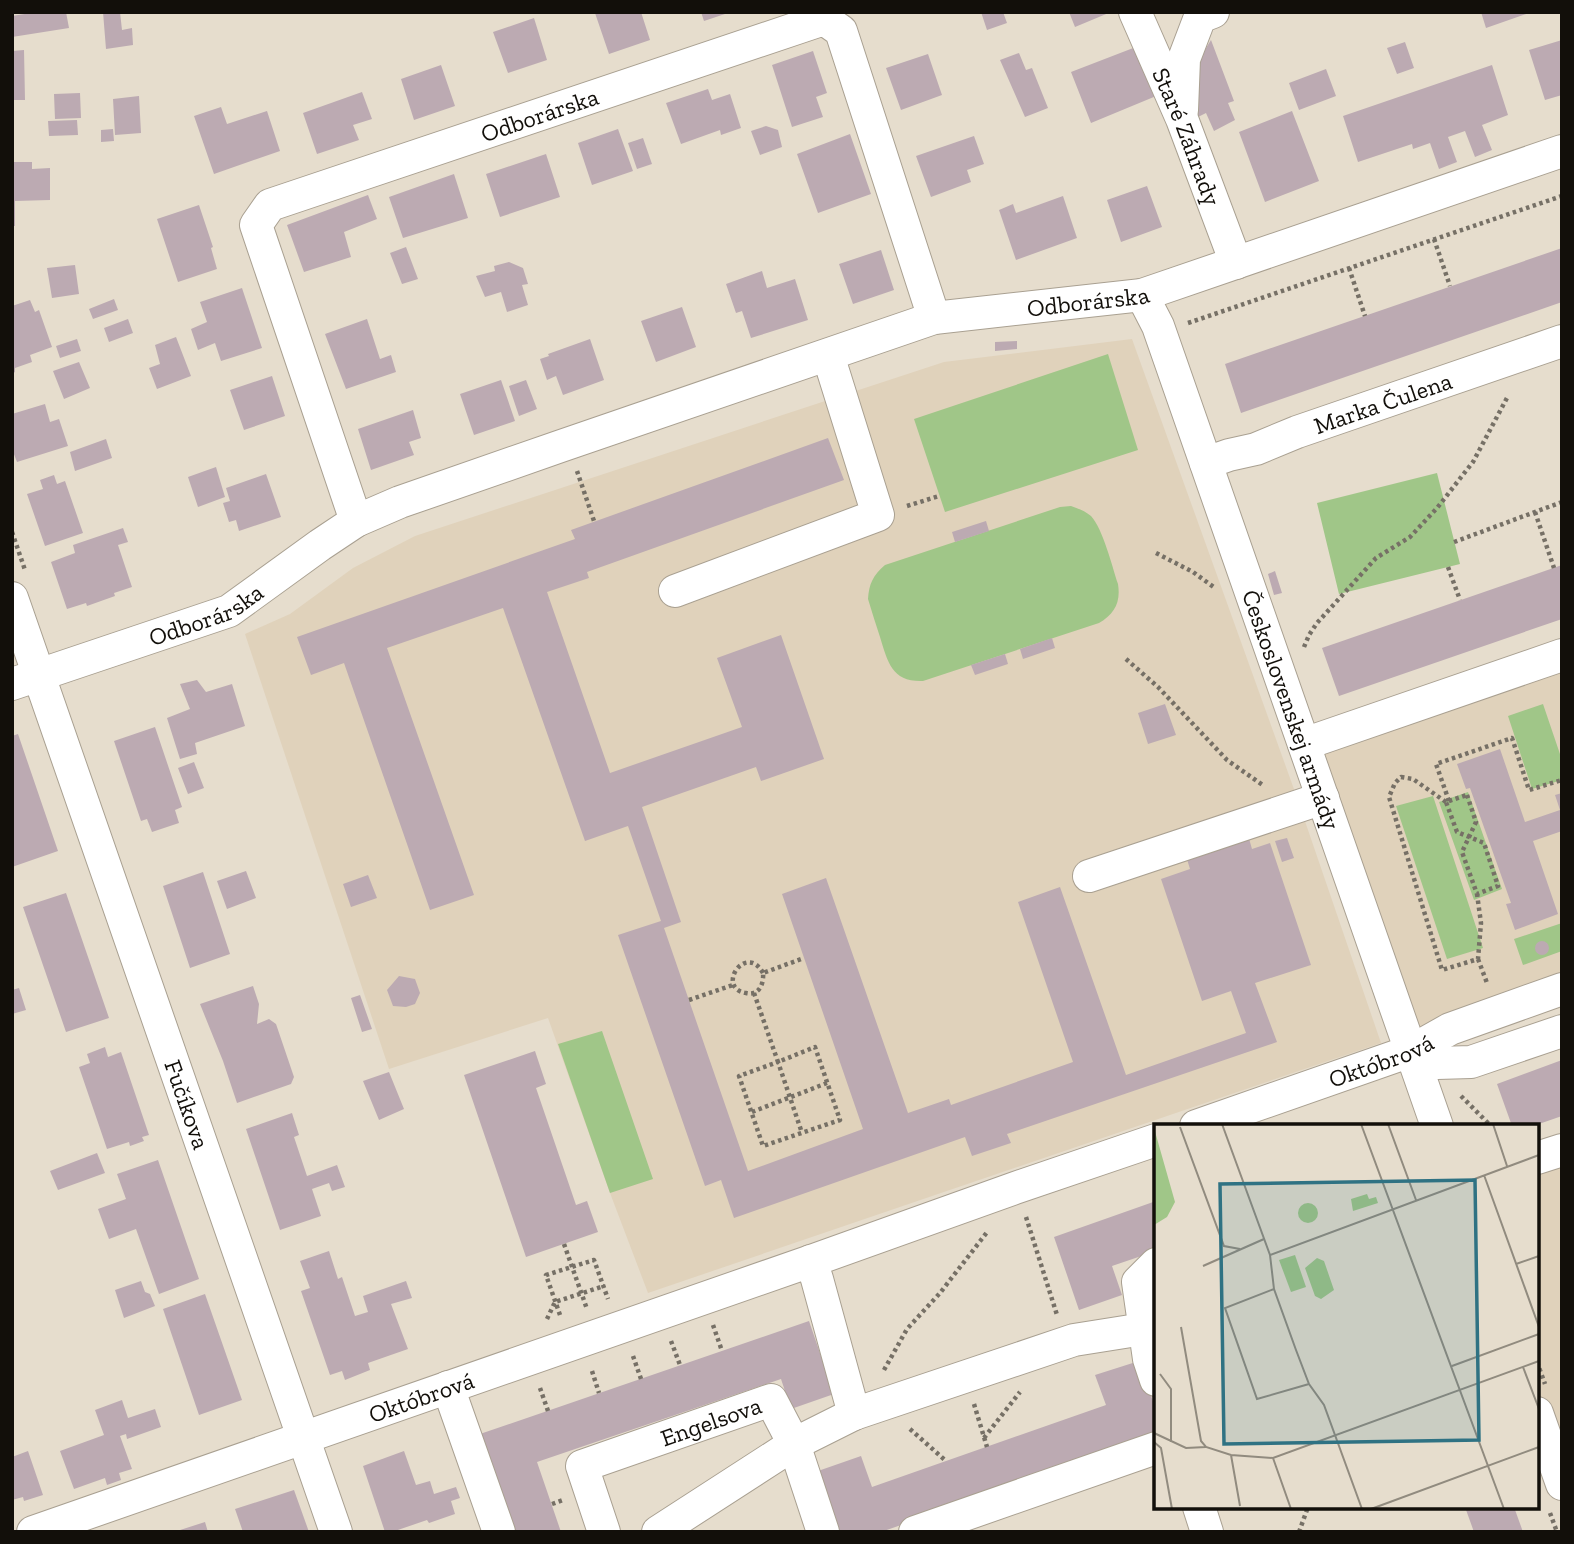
<svg xmlns="http://www.w3.org/2000/svg" width="1574" height="1544" viewBox="0 0 1574 1544" font-family="'Zilla Slab',serif">
	<rect width="100%" height="100%" fill="#e6ddcd"/>
	<path fill="#e0d2bb" d="M1132,339l163,453 86,251 -733,250 -38,-100 -62,-175 -159,51 -144,-435 45,-20 63,-46 62,-32 529,-174z
		M1562,655v334l-151,62 -107,-307z
		M1562,1158v316l-25,-73v-234z"/>
	<path fill="#a0c688" d="M1108,354l30,96 -193,62 -31,-93z
		M1437,473l23,91 -121,30 -22,-91z
		M1071,506c8,3 14,5 20,10 12,13 21,50 27,68 3,19 -4,30 -19,39l-176,58c-31,1 -35,-18 -43,-44 -4,-12 -8,-25 -12,-38 1,-15 5,-24 17,-34l175,-58z
		M1543,704l19,56v20l-30,9 -24,-73z
		M1468,792l34,97 -28,11 -35,-98z
		M1433,796l50,152 -36,11 -51,-153z
		M1562,923v28l-39,14 -9,-26z
		M602,1031l51,148 -43,14 -52,-149z"/>
	<path fill="#bcaab2" d="M37,12h29l3,16 -57,9v-21z
		M103,12h17l2,18 10,-2 1,17 -27,4z
		M598,12h43l9,28 -41,14 -14,-41z
		M701,12h27v1l-24,8z
		M981,12h22l4,11 -20,7z
		M1069,12h42l-36,15z
		M1481,12h48v1l-43,15z
		M534,18l13,42 -39,13 -15,-41z
		M1211,40l23,61 -6,2 7,17 -21,11 -8,-18 -12,6 4,-58z
		M1562,40v55l-17,5 -16,-50z
		M1405,42l9,26 -17,6 -10,-26z
		M1141,45l20,49 -70,29 -20,-51z
		M24,50l1,50h-13v-49z
		M813,51l14,42 -11,4 7,20 -31,10 -20,-62z
		M1019,53l7,17 6,-2 16,40 -23,9 -25,-57z
		M928,54l14,41 -41,15 -15,-42z
		M441,65l14,41 -41,14 -13,-41z
		M1492,65l16,50 -26,10 10,25 -17,7 -10,-26 -17,6 9,25 -18,7 -9,-26 -17,6 -1,-5 -54,18 -15,-46z
		M1326,69l10,27 -37,14 -10,-27z
		M708,89l4,11 18,-6 11,34 -20,7 -1,-5 -39,14 -15,-41z
		M362,92l10,27 -19,6 6,15 -42,14 -14,-41z
		M80,93l1,25 -26,1 -1,-25z
		M139,96l2,37 -26,2 -2,-36z
		M221,107l6,17 40,-13 13,40 -66,23 -20,-58z
		M1292,111l27,70 -54,21 -26,-70z
		M77,120l1,15 -29,1 -1,-15z
		M766,126l12,4 4,17 -22,8 -9,-24z
		M113,129l1,12 -13,1v-12z
		M618,129l15,42 -41,14 -14,-42z
		M850,134l21,60 -53,19 -21,-59z
		M974,136l10,28 -17,6 4,12 -40,15 -15,-41z
		M643,138l9,26 -15,5 -9,-26z
		M546,154l14,43 -60,20 -14,-43z
		M12,162h20v7l18,-1v32l-35,1v25h-3z
		M454,174l14,44 -65,20 -14,-41z
		M1147,186l15,41 -41,15 -14,-42z
		M368,195l9,24 -33,13 7,25 -47,15 -17,-47z
		M1063,196l14,42 -61,22 -17,-50 14,-6 3,9z
		M199,205l14,42 -2,1 6,21 -39,13 -21,-63z
		M406,247l12,32 -16,5 -12,-31z
		M1562,248v54l-321,111 -16,-49z
		M881,250l13,40 -41,14 -14,-40z
		M509,262l14,6 5,16 -6,1 6,20 -21,7 -6,-20 -16,5 -9,-21 19,-5 -1,-5z
		M75,265l4,29 -27,4 -5,-30z
		M762,271l5,17 28,-9 13,41 -57,18 -9,-27 -6,2 -10,-29z
		M242,288l20,60 -41,13 -6,-18 -17,7 -7,-21 16,-7 -7,-20z
		M114,299l4,11 -25,9 -4,-10z
		M30,300l5,12 4,-2 13,37 -22,8 2,7 -17,6v4l-3,2v-68z
		M682,307l14,40 -40,15 -15,-41z
		M128,319l5,14 -24,9 -5,-14z
		M367,319l13,40 11,-4 5,17 -50,17 -21,-55z
		M176,337l15,39 -34,13 -8,-21 11,-4 -5,-19z
		M77,339l4,12 -21,7 -4,-12z
		M590,339l14,41 -41,15 -7,-19 -9,4 -7,-21 9,-3 -1,-2z
		M1017,341v8l-22,2v-9z
		M79,362l11,26 -26,11 -11,-28z
		M272,376l13,40 -41,14 -14,-40z
		M501,380l14,41 -41,14 -14,-41z
		M526,380l11,29 -18,7 -10,-30z
		M45,404l5,18 9,-3 9,27 -51,16 -5,-13v-35z
		M413,410l8,28 -12,4 5,13 -43,15 -13,-41z
		M828,438l16,42 -257,92 2,6 -42,14 63,181 132,-46 -25,-69 64,-23 43,124 -63,22 -5,-14 -114,40 39,115 -17,6 84,243 115,-42 -81,-235 44,-16 82,235 41,-14 2,6 122,-43 -55,-160 42,-15 66,188 120,-42 -15,-42 -29,10 -41,-122 29,-10 -4,-13 62,-21 4,14 18,-6 41,122 -56,18 22,59 -270,92 4,9 -39,13 -7,-19 -231,81 -13,-38 -16,6 -87,-251 43,-14 -33,-95 -43,15 -82,-233 -116,40 87,247 -44,15 -86,-247 -33,12 -14,-38 278,-98 -4,-9z
		M106,439l6,19 -37,13 -5,-19z
		M216,467l9,30 -27,10 -10,-30z
		M266,474l15,43 -42,14 -3,-11 -7,2 -6,-19 7,-2 -4,-13z
		M54,475l3,9 8,-3 18,52 -38,13 -18,-52 16,-5 -3,-9z
		M986,521l3,10 -34,11 -3,-10z
		M123,528l5,14 -10,3 14,42 -18,6 1,3 -28,10 -1,-3 -19,6 -16,-47 24,-9 -2,-8z
		M1562,565v54l-223,77 -17,-48z
		M1275,571l7,22 -8,2 -6,-21z
		M1052,638l3,10 -32,11 -3,-10z
		M1005,654l3,10 -33,11 -4,-10z
		M197,680l9,12 26,-8 13,42 -50,17 2,11 -17,5 -13,-41 23,-9 -10,-25z
		M1165,704l11,31 -28,9 -10,-31z
		M155,727l27,80 -7,3 4,13 -27,9 -5,-13 -6,2 -27,-80z
		M18,734l40,117 -46,16v-131z
		M1500,749l25,73 35,-12 -5,-15 7,-2v38l-29,10 25,73 -43,16 -9,-26 5,-1 -41,-115 -4,1 -9,-25z
		M194,762l10,26 -16,6 -10,-26z
		M1287,838l7,20 -12,4 -7,-21z
		M246,871l10,27 -29,11 -10,-28z
		M203,872l27,82 -40,14 -27,-82z
		M368,875l9,23 -26,9 -8,-23z
		M66,893l43,125 -43,14 -43,-125z
		M1535 948a7 7 0 1 1 14 0a7 7 0 1 1-14 0Z
		M399,976l16,3 5,14 -5,11 -9,3 -13,-1 -6,-16z
		M253,986l6,18 -2,20 12,-5 7,5 18,53 -3,7 -54,19 -14,-42 -23,-57z
		M19,988l7,22 -14,4v-24z
		M360,995l12,34 -10,3 -11,-34z
		M105,1047l3,10 13,-5 28,83 -7,2 2,4 -14,5 -1,-4 -22,7 -28,-82 11,-4 -3,-9z
		M535,1051l11,33 -10,4 40,117 11,-4 11,31 -72,25 -62,-182z
		M1562,1060v56l-29,10h-21l-15,-42z
		M389,1072l15,37 -25,11 -16,-39z
		M292,1113l7,22 -5,2 13,39 30,-11 8,22 -13,4 -3,-8 -17,6 9,27 -41,14 -34,-101z
		M97,1153l8,20 -47,17 -8,-19z
		M158,1160l41,119 -40,15 -23,-65 -27,10 -11,-30 28,-10 -9,-25z
		M1156,1201v50l-44,15 10,29 -43,15 -25,-73z
		M329,1251l9,28 4,-2 13,39 13,-4 -5,-16 43,-15 6,17 -21,6 17,45 -40,14 2,7 -25,10 -3,-9 -12,4 -29,-84 9,-3 -10,-27z
		M141,1281l4,11 5,2 5,12 -31,12 -9,-28z
		M205,1294l37,106 -43,15 -36,-106z
		M809,1321l25,73 -43,15 -10,-30 -244,83 24,70h-48l-33,-98z
		M1139,1361l17,49v26l-275,96h-42l-21,-61 43,-15 11,31 74,-26 160,-56 -11,-30z
		M122,1400l6,18 27,-9 6,18 -34,12 -1,-5 -6,2 12,33 -13,4 2,7 -14,5 -2,-7 -31,11 -14,-38 44,-16 -9,-25z
		M28,1451l15,44 -19,6 -1,-4 -11,3v-43z
		M404,1451l12,34 14,-4 4,13 22,-7 4,11 -9,3 4,13 -26,9 -2,-3 -35,12h-7l-22,-66z
		M294,1490l15,42h-66l-8,-23z
		M1465,1507h49l9,25h-49z
		M205,1522l3,10h-31v-1z"/>
	<g fill="none" stroke-linecap="round" stroke-linejoin="round">
		<g stroke="#a9a091" stroke-width="34">
			<g id="minor">
				<path id="s1" d="M1135,12l47,107 54,144"/>
				<path d="M1182,110l2,-51 16,-42 13,-5"/>
				<path id="s2" d="M1142,295l16,31 279,800"/>
				<path id="s3" d="M1206,463l23,-8 27,-6 41,-17 265,-91"/>
				<path id="s4" d="M356,521l-100,-296 14,-20 554,-186 17,12 93,287"/>
				<path d="M675,591l203,-76 -50,-160"/>
				<path id="s5" d="M12,598l324,934"/>
				<path id="s6" d="M12,684l217,-73 91,-66 36,-24 44,-19 161,-56 373,-128 208,-23 420,-144"/>
				<path d="M1304,744l258,-89"/>
				<path d="M1089,876l234,-78"/>
				<path d="M1414,1059l23,4 34,-1 91,-31"/>
				<path id="s7" d="M1196,1126l215,-75 39,-22 112,-40"/>
				<path d="M1537,1158l25,-8"/>
				<path d="M811,1261l6,18 37,135"/>
				<path d="M1156,1264l-18,18 11,77 7,21"/>
				<path d="M448,1387l51,145"/>
				<path d="M1537,1413l25,71"/>
				<path d="M1199,1507l8,25"/>
				<path id="s8" d="M33,1532l778,-271 204,-73 141,-48"/>
				<path id="s9" d="M604,1532l-22,-66 189,-66 23,44 29,88"/>
				<path d="M658,1532l136,-88 60,-30 220,-74 82,-13"/>
				<path d="M915,1532l241,-84"/>
			</g>
		</g>
		<path stroke="#767066" stroke-width="4.5" stroke-dasharray="3.5 3.5" stroke-linecap="butt" d="M1434,239l16,47
			M1349,268l16,48
			M1188,323l374,-127
			M577,471l17,50
			M907,506l32,-10
			M1535,512l19,56
			M12,532l13,38
			M1454,542l108,-40
			M1156,553l37,19 22,16
			M1448,567l12,33
			M1304,647l5,-12 8,-12 59,-65 34,-21 27,-29 36,-46 35,-66
			M1126,659l32,28 69,73 37,26
			M1467,795l9,27 -14,30 15,42 21,-8 -14,-43 -27,-11 -11,-30 21,-7
			M1449,801l-13,-37 76,-26 17,52 33,-10
			M1446,802l-33,-23 -12,-2 -6,6 -6,14 53,173 36,-11 3,-36 -4,-29
			M1478,959l9,24 1,-1
			M763,973c-17,-31 -48,15 -17,20 13,3 18,-9 17,-20l41,-15
			M754,993l24,69 37,-15 25,73 -77,26 -24,-70 39,-14 24,71
			M689,1000l44,-15
			M1461,1096l30,30
			M752,1112l75,-29
			M1026,1217l31,98
			M564,1244l23,65
			M560,1315l-14,-40 48,-15 14,39
			M547,1319l8,-17 49,-16
			M713,1325l9,26
			M671,1341l9,24
			M633,1356l8,23
			M1537,1362l8,22
			M884,1370l23,-41 33,-36 48,-62
			M592,1371l7,22
			M540,1388l8,23
			M974,1404l13,43
			M910,1429l36,32
			M984,1438l36,-46
			M552,1504l11,-4
			M1550,1513l7,19
			M1299,1532l9,-25"/>
		<use href="#minor" stroke="#fff" stroke-width="32"/>
	</g>
	<g text-anchor="middle" dominant-baseline="central" stroke-width="5" stroke-linejoin="round" paint-order="stroke">
		<g font-size="24" fill="#120f0a" stroke="#e6ddcd">
			<text stroke="none"><textPath href="#s4" startOffset="621">Odborárska</textPath></text>
			<text stroke="none"><textPath href="#s1" startOffset="135">Staré Záhrady</textPath></text>
			<text stroke="none"><textPath href="#s6" startOffset="1152">Odborárska</textPath></text>
			<text stroke="none"><textPath href="#s3" startOffset="187">Marka Čulena</textPath></text>
			<text stroke="none"><textPath href="#s6" startOffset="206">Odborárska</textPath></text>
			<text stroke="none"><textPath href="#s2" startOffset="441">Československej armády</textPath></text>
			<text stroke="none"><textPath href="#s7" startOffset="196">Októbrová</textPath></text>
			<text stroke="none"><textPath href="#s5" startOffset="536">Fučíkova</textPath></text>
			<text stroke="none"><textPath href="#s8" startOffset="411">Októbrová</textPath></text>
			<text stroke="none"><textPath href="#s9" startOffset="206">Engelsova</textPath></text>
		</g>
	</g>
	<g transform="translate(1154 1124)">
		<rect width="385" height="385" fill="#e6ddcd"/>
		<path d="M0,4l21,74 -8,15 -13,8zM213,70l2,5 7,-2 2,6 -25,8 -2,-12zM144 89a10 10 0 1 1 20 0a10 10 0 1 1-20 0ZM141,131l11,32 -15,5 -12,-32zM163,134l7,3 10,29 -13,9 -6,-3 -10,-28z" fill="#a0c688"/>
		<path fill="none" stroke="#918b7f" stroke-width="2" d="M68,0l48,131 4,34 22,61 13,34 15,21 38,104M207,0l143,385M234,0l28,76M339,0l14,42M26,3l44,119 16,3M330,51l55,152M116,131l269,-100M362,140l23,-8M49,142l61,-27M120,165l-49,19 32,91 52,-15M27,203l20,114 5,6 25,8 42,3 266,-97M298,242l87,-32M369,243l16,42M6,250l11,15v53M0,309l32,15 20,-1M0,318l7,6 11,61M77,331l9,51M119,334l18,51M217,385l168,-62"/>
		<path fill="#2f7283" fill-opacity="0.15" stroke="#2f7283" stroke-width="3.5" d="M321,56l4,260 -255,4 -4,-260z"/>
		<rect width="385" height="385" fill="none" stroke="#120f0a" stroke-width="3.5"/>
	</g>
	<rect width="1574" height="1544" fill="none" stroke="#120f0a" stroke-width="28"/>
</svg>
